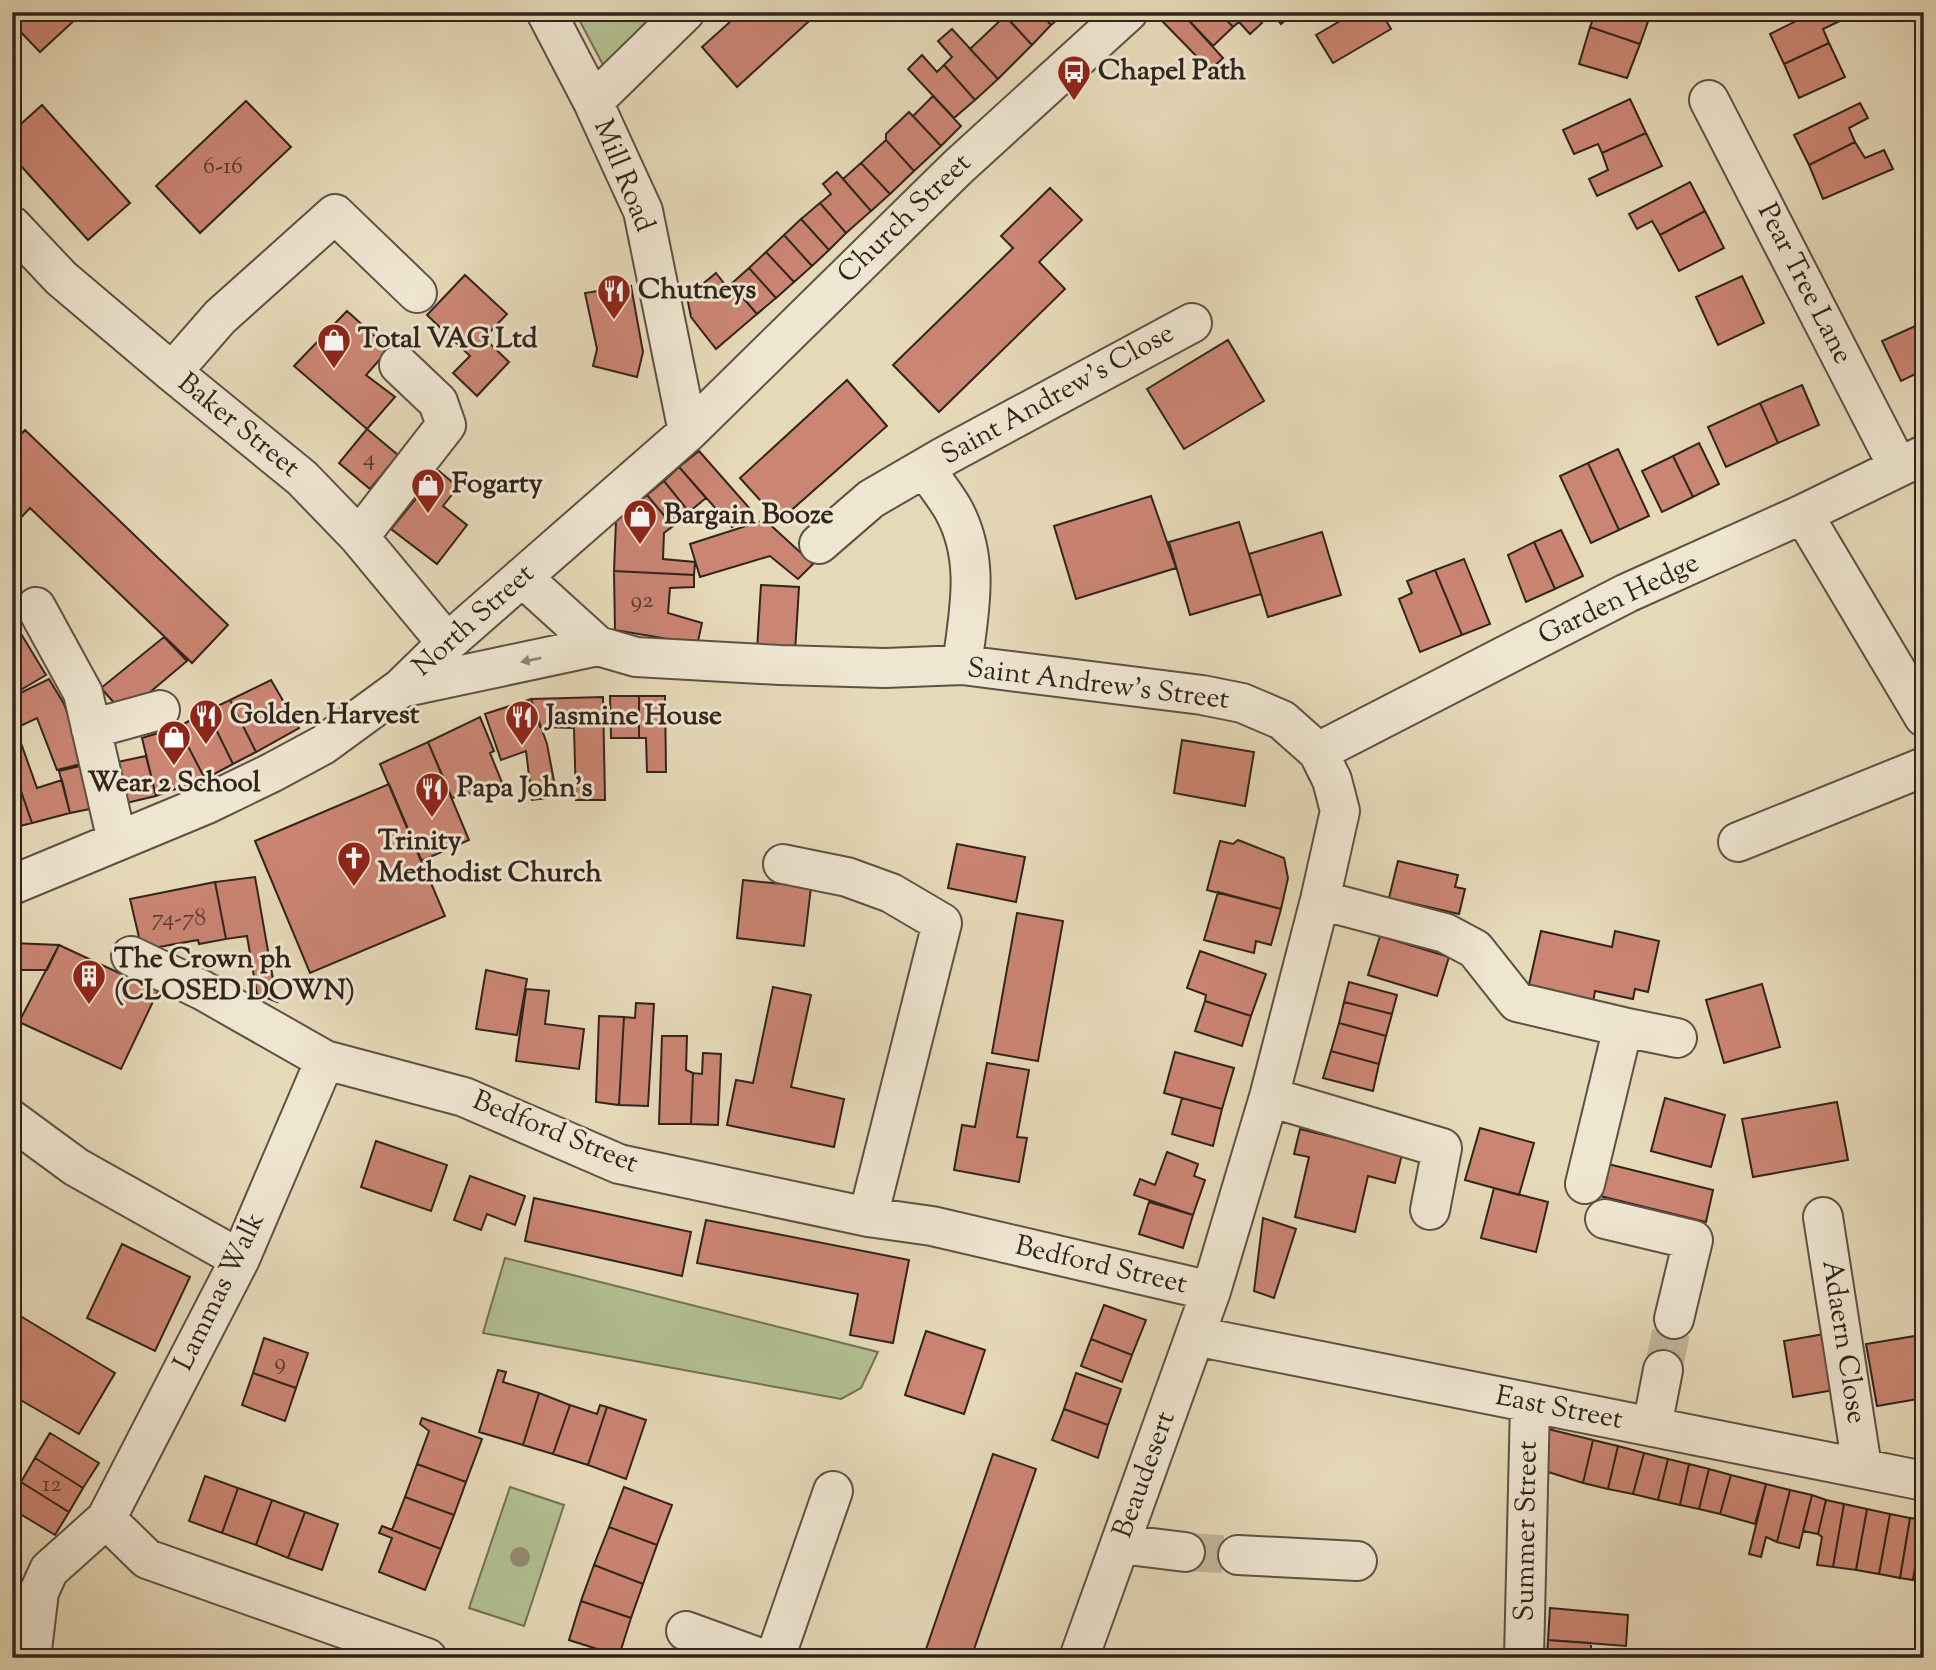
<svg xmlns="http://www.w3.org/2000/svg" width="1936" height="1670" viewBox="0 0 1936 1670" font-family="'Sorts Mill Goudy',serif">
	<rect width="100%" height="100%" fill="#e6d9b8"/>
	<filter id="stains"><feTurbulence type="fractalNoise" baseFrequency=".00286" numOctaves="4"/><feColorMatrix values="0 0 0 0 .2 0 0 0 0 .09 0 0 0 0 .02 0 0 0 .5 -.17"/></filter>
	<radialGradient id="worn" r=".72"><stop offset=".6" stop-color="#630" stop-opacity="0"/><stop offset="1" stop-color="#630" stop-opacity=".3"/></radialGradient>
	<path fill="#b2c091" stroke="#727257" stroke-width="2" d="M575,12h95l-61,64z
		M505,1258l373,94 -17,36 -20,11 -358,-66z
		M510,1487l54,18 -40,121 -55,-18z"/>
	<path fill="#cb8573" stroke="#31241d" stroke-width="2" d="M12,12h62l4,5 -38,35 -28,-29z
		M741,12h78l-82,75 -35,-40z
		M1002,12h37l12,13 -19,20z
		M1039,12h27l-15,13z
		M1173,12h8l42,46 -13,12 -47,-48z
		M1181,12h38l14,15 -20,19z
		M1219,12h33l10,11 -12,11 -11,-12 -6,5z
		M1271,12h19l2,2 -11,10z
		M1342,12h39l10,17 -58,34 -17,-28 29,-17z
		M1596,12h44l10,4 -10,28 -50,-17z
		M1814,12h27l3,7 -21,10 6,14 -45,21 -14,-30z
		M1005,16l27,29 -34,34 -28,-30z
		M1590,27l50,17 -13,34 -48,-14z
		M952,29l46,50 -23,21 -31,-35 8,-8 -14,-16z
		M1829,43l16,34 -46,21 -15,-34z
		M922,55l15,17 7,-7 31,35 -21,18 -46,-49z
		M933,96l28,30 -20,20 -28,-30z
		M1630,99l16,34 -44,20 -4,-9 -24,10 -11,-24z
		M246,101l45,46 -91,86 -44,-47z
		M1860,103l8,15 -19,10 6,14 -46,23 -15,-30z
		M42,105l88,98 -42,37 -76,-84v-24z
		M909,112l32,34 -27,25 -28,-31v-6z
		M1646,133l16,33 -65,30 -8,-17 19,-9 -6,-17z
		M886,140l28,31 -24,23 -29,-31z
		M1855,142l10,16 19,-8 9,19 -70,30 -14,-34z
		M861,163l29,31 -19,17 -28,-32z
		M837,172l34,39 -25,22 -26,-30 11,-9 -8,-10z
		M1690,182l15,29 -45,24 -8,-14 -15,8 -8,-15z
		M1050,188l32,32 -43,42 26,27 -126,123 -46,-47 120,-117 -12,-12z
		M820,203l26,30 -17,17 -28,-31z
		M1705,211l19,37 -45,23 -19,-36z
		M801,219l28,31 -17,16 -28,-31z
		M784,235l28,31 -18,16 -28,-30z
		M766,252l28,30 -18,16 -27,-30z
		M749,268l27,30 -19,16 -26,-30z
		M716,273l11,14 4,-3 26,30 -41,35 -25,-32 -4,-20z
		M465,275l42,39 -23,24 25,24 -32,34 -24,-23 17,-17 -43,-41z
		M1742,276l22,47 -46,22 -22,-48z
		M631,286l12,66 -6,25 -44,-11 4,-17 -12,-56z
		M347,311l42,38 -23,26 29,22 -28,32 -73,-63z
		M1922,323l2,47 -23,11 -19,-40z
		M1228,340l36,61 -80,48 -37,-60z
		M847,380l40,46 -108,95 -39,-43z
		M1802,385l17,40 -41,18 -18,-40z
		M1760,403l18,40 -52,24 -18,-40z
		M367,429l31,26 -28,34 -31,-26z
		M25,430l203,195 -36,38 -162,-155 -18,19v-83z
		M1699,443l20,41 -26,13 -20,-41z
		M1618,449l31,67 -30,14 -31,-67z
		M699,451l52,59 -19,17 -53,-60z
		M1673,456l20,41 -31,15 -20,-41z
		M1588,463l31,67 -28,13 -31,-67z
		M679,467l27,31 -17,14 -25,-31z
		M439,471l19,16 -15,19 24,19 -30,39 -46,-35z
		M664,481l25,31 -16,14 -26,-31z
		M647,495l26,31 -9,7 -1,26 32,3 -1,13 -80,-4 2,-50z
		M1151,496l25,72 -100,31 -22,-73z
		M765,520l48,44 -15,15 -28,-23 -70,21 -10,-33z
		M1239,522l22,72 -71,21 -21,-73z
		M1561,530l22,46 -28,13 -21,-47z
		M1322,532l19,63 -73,22 -19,-63z
		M1534,542l21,47 -29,13 -18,-47z
		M1464,559l26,65 -28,11 -27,-65z
		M1435,570l27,65 -42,17 -21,-53 13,-6 -5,-12z
		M614,571l80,4v12l-24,1 -2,25 34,10 -4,18 -30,-2 -53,-9z
		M761,585l38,2 -4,65 -38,-2z
		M12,619l34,56 -34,20z
		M164,637l23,24 -63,53 -23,-26z
		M49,679l15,25 21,59 -28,7 -20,-52 -25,12v-33z
		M271,680l28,48 -43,24 -26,-52z
		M610,696h29v42h-28z
		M639,696h26l1,76h-19l-1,-34h-7z
		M603,697l2,103h-29l-2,-72 -34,-1 -9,-28z
		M531,699l16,45 10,53 -25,3 -6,-49 -25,9 -16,-46z
		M230,700l26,52 -23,12 -26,-53z
		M207,711l26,53 -28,15 -27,-52z
		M480,717l14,34 -4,2 13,32 -51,13 -24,-56z
		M178,727l27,52 -49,17 -14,-58z
		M17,732l20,56 25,-8 8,33 -38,10 -20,-58v-31z
		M1182,740l72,12 -9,54 -71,-13z
		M428,742l41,98 -48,21 -41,-97z
		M146,756l10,40 -34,8 -9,-41z
		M12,765l20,58 -20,5z
		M80,766l10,43 -20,4 -11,-42z
		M389,784l56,132 -135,57 -55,-132z
		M1238,840l46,18 4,20 -7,31 -74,-19 13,-49 13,3z
		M957,844l68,13 -9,45 -68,-14z
		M1398,861l60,14 -3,12 10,2 -6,25 -70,-16z
		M255,877l22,125 -20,-8 -10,-58 -21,3 -11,-57z
		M743,880l68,7 -7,59 -67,-8z
		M215,882l11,57 -27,5 -1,-4 -56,10 -12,-51z
		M1218,892l63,17 -10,36 -15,-4 -2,12 -50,-13z
		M1017,913l46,8 -25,140 -46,-8z
		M1541,931l71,16 3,-16 44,10 -11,51 -13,-3 -2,10 -38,-8 -2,12 -65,-14z
		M1380,936l69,21 -12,39 -69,-21z
		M12,943l47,2 -12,25h-35z
		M59,945l99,46 -37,78 -102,-47z
		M1200,951l66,23 -15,42 -46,-15 1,-6 -19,-7z
		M486,970l41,9 -10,56 -41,-6z
		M1349,982l48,13 -5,19 -48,-12z
		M1762,984l18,63 -56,16 -18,-63z
		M773,987l38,8 -20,92 53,12 -10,48 -107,-22 9,-45 17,3z
		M526,989l23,2 -4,33 39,5 -5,40 -63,-8z
		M1205,1001l46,15 -9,30 -47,-15z
		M1344,1002l48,12 -6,22 -47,-13z
		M636,1003l18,1 -6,102 -29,-1 5,-88 11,1z
		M599,1016l25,1 -5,88 -23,-3z
		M1339,1023l47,13 -7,28 -48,-13z
		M662,1036h25l-1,34 7,3 -2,51h-32z
		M1331,1051l48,13 -6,27 -50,-13z
		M1175,1052l59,16 -12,41 -58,-16z
		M703,1053l18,1 -3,71 -27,-1 2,-51 9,1z
		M987,1063l42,7 -12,67 10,1 -8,44 -65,-12 8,-45 13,2z
		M1182,1098l40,11 -9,37 -41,-12z
		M1665,1098l60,17 -14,52 -60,-16z
		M1837,1102l11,58 -95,17 -11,-58z
		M1480,1128l54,15 -15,52 -54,-15z
		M1300,1129l102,25 -7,29 -27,-7 -13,56 -60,-15 14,-60 -15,-3z
		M376,1141l71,24 -16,46 -70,-24z
		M1167,1152l31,12 -4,12 11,4 -12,35 -59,-20 6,-16 15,6z
		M1608,1164l105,26 -7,32 -106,-26z
		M470,1176l55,20 -10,29 -28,-11 -6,16 -27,-10z
		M1494,1188l54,14 -12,50 -55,-14z
		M534,1198l157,34 -9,44 -157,-35z
		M1149,1202l44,13 -10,33 -44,-14z
		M1263,1218l33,11 -22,69 -20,-7z
		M706,1220l203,40 -16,83 -43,-8 8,-41 -161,-31z
		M122,1244l68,33 -35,74 -68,-33z
		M1104,1305l42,15 -14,35 -41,-16z
		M12,1311l103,62 -36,61 -67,-39z
		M926,1331l59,19 -21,64 -59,-19z
		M1830,1333l10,56 -47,8 -9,-56z
		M1915,1336l9,47v15l-47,8 -11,-62z
		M264,1338l44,15 -12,35 -43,-15z
		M1091,1339l41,16 -10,27 -41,-16z
		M498,1370l8,2 -3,10 36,11 -16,52 -44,-13z
		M253,1373l43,15 -11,33 -43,-16z
		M1076,1373l45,16 -13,36 -44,-16z
		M539,1393l31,12 -17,49 -30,-9z
		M570,1405l27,9 3,-9 7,2 -19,58 -35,-11z
		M607,1407l39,13 -20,59 -38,-14z
		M1064,1409l44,16 -10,33 -46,-18z
		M422,1418l60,21 -16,43 -49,-18 12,-33 -9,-7z
		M1548,1429l45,11 -10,43 -38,-12z
		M50,1433l49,30 -16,25 -48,-30z
		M1593,1440l25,6 -10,43 -25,-6z
		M1618,1446l26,7 -11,41 -25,-5z
		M1644,1453l24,6 -10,41 -25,-6z
		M993,1454l43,15 -65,189h-48z
		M35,1458l48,30 -14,24 -48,-30z
		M1668,1459l21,5 -9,41 -22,-5z
		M417,1464l49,18 -12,33 -49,-18z
		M1689,1464l20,5 -10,40 -19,-4z
		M1709,1469l22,6 -11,39 -21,-5z
		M1731,1475l35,9 -11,40 -35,-10z
		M205,1476l33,12 -16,45 -33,-12z
		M21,1482l48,30 -14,23 -43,-26v-13z
		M1766,1484l24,6 -13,52 -11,-5 -5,20 -12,-3z
		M624,1487l48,18 -15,40 -48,-18z
		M238,1488l34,12 -16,45 -34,-12z
		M1790,1490l22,5 -13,53 -22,-6z
		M1812,1495l14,5 -8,34 -15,-3z
		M405,1497l49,18 -13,34 -49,-19z
		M272,1500l33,12 -17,46 -32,-13z
		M1826,1500l18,4 -11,63 -16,-2 5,-28 -4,-3z
		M1844,1504l23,5 -11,61 -23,-3z
		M1867,1509l23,5 -11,60 -23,-4z
		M305,1512l33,12 -16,46 -34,-12z
		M1890,1514l20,4 -10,60 -21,-4z
		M1910,1518l14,2v42l-8,-1 -3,19 -13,-2z
		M382,1526l59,23 -16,41 -46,-18 13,-34 -13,-5z
		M609,1527l48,18 -14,39 -49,-19z
		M594,1565l49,19 -12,34 -50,-17z
		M581,1601l50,17 -12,38 -50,-16z
		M1550,1608l78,7 -2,31 -78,-6z
		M1548,1640l43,3v13l28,2h-72z
		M807,1650l22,8h-25z"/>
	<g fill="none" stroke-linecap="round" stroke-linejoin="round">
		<path stroke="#c2b599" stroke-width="38" stroke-dasharray="38 19" stroke-linecap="butt" d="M1663,1370l11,-51
			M1185,1552l53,3"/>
		<g stroke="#5e5144" stroke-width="42">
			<path id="minor" d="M546,12l47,90 50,109 45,221
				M1709,100l189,367
				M593,102l92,-90
				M12,226l49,52 111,94 130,106 57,59 88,106
				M172,372l48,-55 115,-103 82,79
				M925,468c9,14 20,27 28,41 28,50 16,103 9,156
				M1803,514l121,203
				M359,537l87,-112 -8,-23 -39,-37
				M819,544l52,-45 74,-43 247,-133
				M522,577l76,69 38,11 144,8 105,3 77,-3 240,30 40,8 40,17 36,32 14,28 8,31 -20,89 -51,197 -58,194 -132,367
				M36,607l47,86 34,148
				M401,688l197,-42
				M91,729l69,-19
				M1318,752l309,-159 176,-79 121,-59
				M1738,842l186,-75
				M783,864l64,13 44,16 51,30 -74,294
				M12,885l195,-81 64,-31 52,-28 78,-57 46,-45 241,-211 270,-265 170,-155
				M1320,900l125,33 30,16 42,53 106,25 -38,157
				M131,956l71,34 123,70 139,37 155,67 249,53 64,9 279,65
				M1623,1027l54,11
				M1269,1097l173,51 -12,62
				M12,1120l64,47 164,92
				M1823,1217l39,250
				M1605,1219l88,21 -19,79
				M1195,1336l729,145
				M1652,1427l11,-57
				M106,1519l41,40 280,99
				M1120,1544l65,8
				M1238,1555l119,6
				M686,1631l74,27
				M31,1658l8,-66 10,-22 57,-51 134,-260 85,-199
				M775,1658l58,-167
				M1524,1658l6,-254"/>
		</g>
		<use href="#minor" stroke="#efe6d1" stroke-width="38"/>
	</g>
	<circle fill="#948b73" cx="520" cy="1557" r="10"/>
	<defs><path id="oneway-solid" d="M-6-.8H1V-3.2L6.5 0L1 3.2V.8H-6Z" transform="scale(1.75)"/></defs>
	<use fill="#908577" href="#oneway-solid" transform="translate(531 660) rotate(169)"/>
	<defs>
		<g id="bus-pin" transform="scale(1.75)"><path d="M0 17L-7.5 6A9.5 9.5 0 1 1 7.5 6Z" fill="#8f2418" stroke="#efe6d1"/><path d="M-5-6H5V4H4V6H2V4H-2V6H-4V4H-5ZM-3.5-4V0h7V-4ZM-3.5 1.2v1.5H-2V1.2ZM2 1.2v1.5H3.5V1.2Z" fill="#fff"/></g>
		<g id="restaurant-pin" transform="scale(1.75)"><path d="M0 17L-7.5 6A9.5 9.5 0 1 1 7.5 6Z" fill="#8f2418" stroke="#efe6d1"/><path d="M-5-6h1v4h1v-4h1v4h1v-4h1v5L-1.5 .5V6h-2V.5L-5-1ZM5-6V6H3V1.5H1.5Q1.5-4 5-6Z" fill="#fff"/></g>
		<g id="shop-pin" transform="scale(1.75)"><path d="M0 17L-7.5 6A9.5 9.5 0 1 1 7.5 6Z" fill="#8f2418" stroke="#efe6d1"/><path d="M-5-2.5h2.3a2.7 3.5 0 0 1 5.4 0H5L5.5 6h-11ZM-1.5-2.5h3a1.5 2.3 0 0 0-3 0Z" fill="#fff"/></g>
		<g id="church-pin" transform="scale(1.75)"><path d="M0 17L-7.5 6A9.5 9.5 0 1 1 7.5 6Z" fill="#8f2418" stroke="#efe6d1"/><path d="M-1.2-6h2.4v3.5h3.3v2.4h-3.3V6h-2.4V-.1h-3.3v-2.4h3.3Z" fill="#fff"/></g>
		<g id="building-pin" transform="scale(1.75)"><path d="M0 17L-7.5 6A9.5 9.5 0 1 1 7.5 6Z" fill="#8f2418" stroke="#efe6d1"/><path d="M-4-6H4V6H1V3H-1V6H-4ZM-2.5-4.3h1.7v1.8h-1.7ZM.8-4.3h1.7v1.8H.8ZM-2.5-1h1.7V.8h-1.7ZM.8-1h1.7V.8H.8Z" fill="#fff"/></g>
	</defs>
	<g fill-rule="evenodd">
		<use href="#bus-pin" x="1074" y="72"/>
		<use href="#restaurant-pin" x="614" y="291"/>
		<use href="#shop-pin" x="334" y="340"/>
		<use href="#shop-pin" x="428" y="485"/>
		<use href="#shop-pin" x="640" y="516"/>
		<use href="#restaurant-pin" x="206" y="716"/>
		<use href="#restaurant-pin" x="522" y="717"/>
		<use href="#shop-pin" x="174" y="737"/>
		<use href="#restaurant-pin" x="432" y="789"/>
		<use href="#church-pin" x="354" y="858"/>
		<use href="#building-pin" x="89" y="976"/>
	</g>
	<g text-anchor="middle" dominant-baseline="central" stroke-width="6" stroke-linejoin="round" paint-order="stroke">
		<g font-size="24" fill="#583c32">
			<text x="223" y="167">6-16</text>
			<text x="369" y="459">4</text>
			<text x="642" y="601">92</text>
			<text x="179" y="919">74-78</text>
			<text x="280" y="1363">9</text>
			<text x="52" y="1485">12</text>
		</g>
		<g font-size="28" font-weight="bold" fill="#31241d" stroke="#efe6d1" text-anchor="start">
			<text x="1098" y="72">Chapel Path</text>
			<text x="638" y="291">Chutneys</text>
			<text x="358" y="340">Total VAG Ltd</text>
			<text x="452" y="485">Fogarty</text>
			<text x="664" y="516">Bargain Booze</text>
			<text x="230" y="716">Golden Harvest</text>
			<text x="546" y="717">Jasmine House</text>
			<text x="174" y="784" text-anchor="middle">Wear 2 School</text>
			<text x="457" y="789">Papa John's</text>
			<text x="378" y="842">Trinity<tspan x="378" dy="32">Methodist Church</tspan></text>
			<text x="114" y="960">The Crown ph<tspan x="114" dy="32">(CLOSED DOWN)</tspan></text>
		</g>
		<g font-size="28" fill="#31241d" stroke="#efe6d1">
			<text transform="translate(623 176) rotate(68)">Mill Road</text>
			<text transform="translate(905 219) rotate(-44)">Church Street</text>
			<text transform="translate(1804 284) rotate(63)">Pear Tree Lane</text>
			<text transform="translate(1058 395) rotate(-29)">Saint Andrew's Close</text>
			<text transform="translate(238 426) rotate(39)">Baker Street</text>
			<text transform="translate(1619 600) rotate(-26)">Garden Hedge</text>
			<text transform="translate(474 621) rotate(-42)">North Street</text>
			<text transform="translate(1098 685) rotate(7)">Saint Andrew's Street</text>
			<text transform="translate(555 1133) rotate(22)">Bedford Street</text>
			<text transform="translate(1101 1266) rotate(13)">Bedford Street</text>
			<text transform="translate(220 1292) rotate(-64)">Lammas Walk</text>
			<text transform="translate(1843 1342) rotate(81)">Adaern Close</text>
			<text transform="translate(1559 1409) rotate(11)">East Street</text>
			<text transform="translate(1145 1475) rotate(-70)">Beaudesert</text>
			<text transform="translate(1527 1531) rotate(-89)">Summer Street</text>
		</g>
	</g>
	<rect width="1936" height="1670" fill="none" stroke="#e6d9b8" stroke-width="42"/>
	<rect x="14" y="14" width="1908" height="1642" fill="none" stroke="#31241d" stroke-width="3.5"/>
	<rect x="21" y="21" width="1894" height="1628" fill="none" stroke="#31241d" stroke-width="2"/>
	<rect width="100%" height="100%" filter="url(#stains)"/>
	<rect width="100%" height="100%" fill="url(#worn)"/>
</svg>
